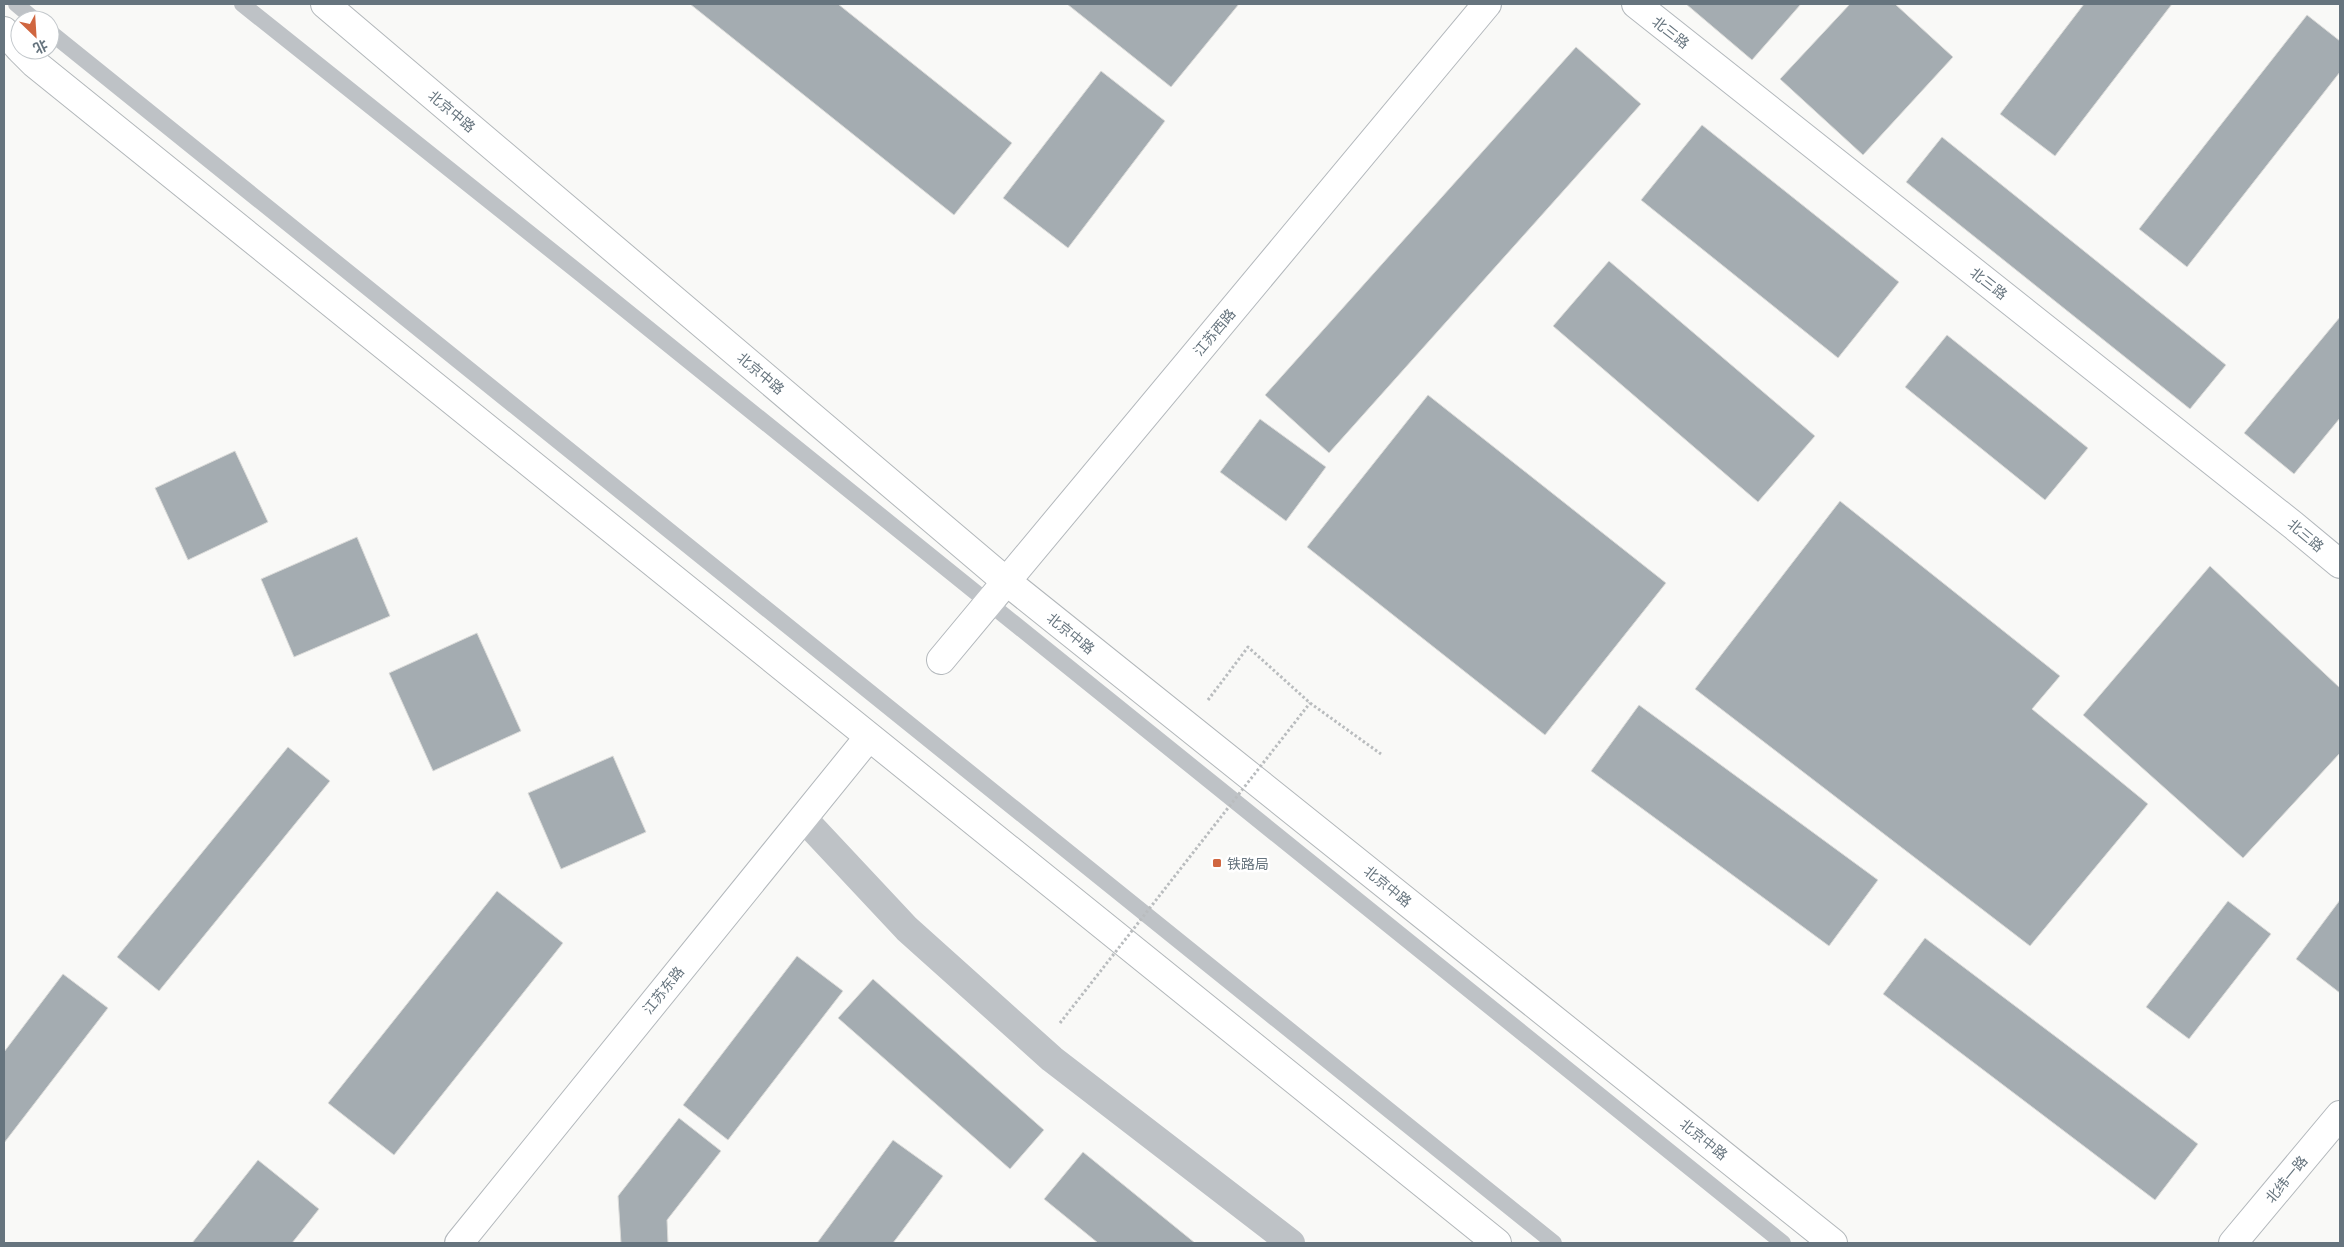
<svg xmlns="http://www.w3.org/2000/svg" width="2344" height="1247" viewBox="0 0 2344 1247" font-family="Lato,'Noto Sans SC',sans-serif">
	<rect width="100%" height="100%" fill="#f9f9f7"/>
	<path fill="#a4acb1" stroke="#dbdbd9" d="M690,4h148l174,139 -58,72z
		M1067,4h172l-68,83z
		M1686,4h115l-49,56z
		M1850,4h45l58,53 -90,98 -83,-76z
		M2084,4h88l-117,152 -55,-42z
		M2307,15l33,26v31l-153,195 -48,-38z
		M1576,47l65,57 -312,349 -64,-58z
		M1101,71l64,50 -97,127 -65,-50z
		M1702,125l197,157 -61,76 -197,-158z
		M1942,137l284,228 -36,44 -284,-227z
		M1609,261l206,175 -57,66 -205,-176z
		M2340,317v101l-46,56 -50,-41z
		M1947,335l141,113 -43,52 -140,-113z
		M1428,395l238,188 -121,152 -238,-188z
		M1260,419l66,48 -40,54 -66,-49z
		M235,451l33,71 -80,38 -33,-72z
		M1840,501l220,175 -28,33 116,95 -118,142 -335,-257z
		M357,537l33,79 -96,41 -33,-78z
		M2210,566l130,122v65l-97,105 -160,-143z
		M477,633l44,98 -88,40 -44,-98z
		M1639,705l239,175 -49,66 -238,-175z
		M288,747l42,34 -171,210 -42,-34z
		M613,756l33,76 -85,37 -33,-76z
		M497,891l66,52 -169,212 -66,-52z
		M2340,900v93l-44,-34z
		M2228,901l43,33 -82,105 -43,-32z
		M1925,938l273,206 -43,56 -272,-206z
		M797,956l46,35 -115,149 -45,-35z
		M63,974l45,34 -104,135v-91z
		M873,979l171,151 -34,39 -172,-151z
		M679,1118l42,33 -54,69 1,23h-47l-3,-47z
		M893,1140l50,36 -50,67h-76z
		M1083,1152l112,91h-97l-54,-44z
		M258,1160l61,49 -27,34h-100z"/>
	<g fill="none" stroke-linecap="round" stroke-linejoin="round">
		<g stroke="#b3b8bc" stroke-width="30">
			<path id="secondary" d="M1636,4l657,521 47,39
				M941,660l546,-656
				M459,1243l409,-505
				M2233,1243l107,-128"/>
		</g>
		<g stroke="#b2b7ba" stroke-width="30">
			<path id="primary" d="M325,4l670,568 838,671
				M4,31l16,18
				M21,50l13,13 1463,1180"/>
		</g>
		<path stroke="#b9bcbe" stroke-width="3" stroke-dasharray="2.5 2.5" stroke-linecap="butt" d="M1208,700l40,-53 62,56 71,51"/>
		<path stroke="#bec2c6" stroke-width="16" d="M16,4l19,16
			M242,4l340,271 1201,968
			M50,32l1504,1211"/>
		<path stroke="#bec2c6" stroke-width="28" d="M803,818l104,111 145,130 239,184"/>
		<use href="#secondary" stroke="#fff" stroke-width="28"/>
		<use href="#primary" stroke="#fff" stroke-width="28"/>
		<path stroke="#b9bcbe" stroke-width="3" stroke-dasharray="2.5 2.5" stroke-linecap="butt" d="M1060,1023l250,-320"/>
	</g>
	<rect fill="#d06640" stroke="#fff" stroke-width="2" x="1212" y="858" width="10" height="10" rx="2.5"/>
	<g text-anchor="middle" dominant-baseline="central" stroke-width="5" stroke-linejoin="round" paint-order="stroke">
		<g font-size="14" fill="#66747e" stroke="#fff">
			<text transform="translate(1671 32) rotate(38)">北三路</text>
			<text transform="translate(452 111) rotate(40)">北京中路</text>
			<text transform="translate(1989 283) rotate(38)">北三路</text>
			<text transform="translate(1214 332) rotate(-50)">江苏西路</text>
			<text transform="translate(761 373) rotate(40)">北京中路</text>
			<text transform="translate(2306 535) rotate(40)">北三路</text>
			<text transform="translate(1071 633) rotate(39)">北京中路</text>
			<text transform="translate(1388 886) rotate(39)">北京中路</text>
			<text transform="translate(663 990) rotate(-51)">江苏东路</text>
			<text transform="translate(1704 1139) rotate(39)">北京中路</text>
			<text transform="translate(2286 1179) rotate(-50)">北纬一路</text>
		</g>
		<g font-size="14" fill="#66747e" stroke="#fff" text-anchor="start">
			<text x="1227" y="863">铁路局</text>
		</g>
	</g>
	<rect width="2344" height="1247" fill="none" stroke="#66747e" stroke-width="10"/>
	<g transform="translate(35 35) rotate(155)"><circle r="24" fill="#ffffff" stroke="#c2c7cb"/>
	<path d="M0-4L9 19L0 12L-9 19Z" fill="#d06640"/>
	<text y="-8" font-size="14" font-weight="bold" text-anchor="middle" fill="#66747e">北</text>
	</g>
</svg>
